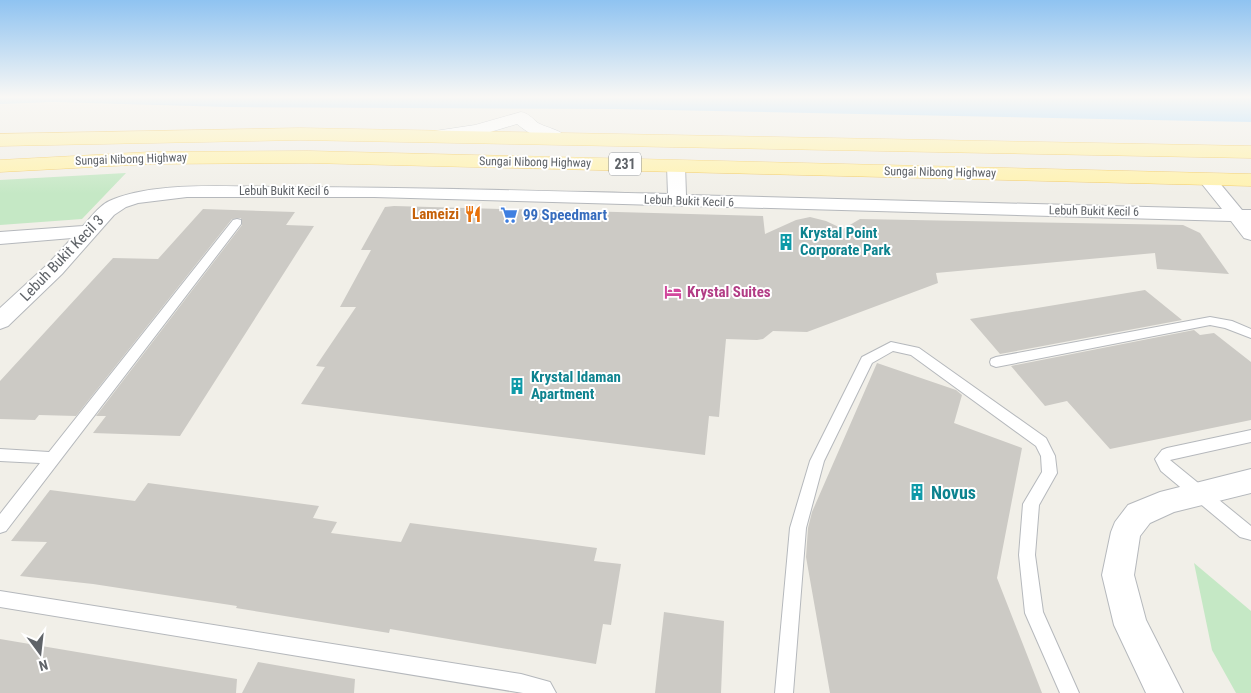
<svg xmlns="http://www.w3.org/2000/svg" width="1251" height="693" viewBox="0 0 1251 693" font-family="'Roboto Condensed',sans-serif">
	<rect width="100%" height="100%" fill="#f1efe8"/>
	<path fill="#c5e8c5" d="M126,173l-44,46 -82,6v-45z
		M1194,563l57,48v82h-15l-24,-43z"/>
	<path fill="#aadaff" d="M0,97h1251v25l-635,-13 -387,-2 -176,-5 -53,2z"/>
	<path fill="#cccac5" d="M394,206l369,10 2,18 31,-14 14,-3 16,4 17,8 17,-10 323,6 17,8 29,41 -72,-5 -2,-16 -219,20 2,10 -131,49 -34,-1 -10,8 -6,1 -31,-1 -7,78 -10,-1 -4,39 -404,-51 24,-37 -9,-1 40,-59h-16l31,-57h-10l24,-43z
		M203,209l92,3 -9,13 28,1 -134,210 -87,-3 13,-17h-10l146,-191 -1,-7 -9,1 -156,197 -37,-1 -4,5 -35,-1v-38l113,-123 45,1z
		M1145,290l37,30 -182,34 -30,-35z
		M1194,330l6,5 14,-2 37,29v58l-141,29 -43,-48 -22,5 -34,-40z
		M877,363l79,27 6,5 -8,28 68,25 -25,130 45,115h-212l-24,-136 2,-29 4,-16z
		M148,483l171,23 -6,12 24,4 -6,11 70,9 9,-19 187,25 -3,13 27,3 -10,61 -8,-1 -7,40 -206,-35 -1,4 -153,-25 1,-2 -144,-22 -73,-8 27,-34 -36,-1 39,-51 85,11z
		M664,612l60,9 -3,72h-66z
		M0,639l237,40 -1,14h-236z
		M258,662l97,17 -1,14h-112z"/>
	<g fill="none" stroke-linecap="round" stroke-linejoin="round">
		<g stroke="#b5b8bc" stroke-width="2">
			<path id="lane" d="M237,219l4,1v4l-235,307 -6,2v-19l40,-51 -40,-2v-12l49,3 184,-232z
				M1210,317l22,4 19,8v9l-26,-10 -15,-3 -214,42 -5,-2 -1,-3 1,-3 5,-2z
				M891,342l28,6 127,90 9,18 2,17 -18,32 -4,50 8,57 36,81h-19l-35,-80 -6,-58 4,-51 19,-32 -1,-16 -5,-10 -125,-91 -18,-4 -21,12 -48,98 -18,67 -13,165h-18l15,-165 20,-67 52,-104z
				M1251,430v12l-81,18 81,66v14l-11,-3 -79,-66 -6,-12 7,-9 5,-2z
				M0,591l521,83 29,8 6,11h-33l-523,-86z"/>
		</g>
		<g stroke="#b5b8bc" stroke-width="2">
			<path id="street" d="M676,161l6,1 3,4 1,29 536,14 -24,-30 3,-4 6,-1 6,1 29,35h9v30l-7,-2 -13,-17 -857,-24h-187l-49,6 -12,4 -12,8 -52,59 -54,52 -8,3v-21l48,-44 24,-26 -72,6v-12l83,-6c9,-10 18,-23 31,-27 46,-18 119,-12 169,-12 128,0 256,4 385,7l-1,-28 3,-4z
				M1251,469v24l-77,19 -24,11 -10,13 -6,39 12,45 37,73h-37l-32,-68 -12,-50 9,-43 4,-10 13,-17 32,-13z"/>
		</g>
		<g stroke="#b6babf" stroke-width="1">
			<path id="secondary" d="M521,112c7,1 11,6 17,11 9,5 24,7 29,15l-2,4c-16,4 -36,-8 -48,-18l-40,12 -42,6 -7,-2 -2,-4 2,-4 47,-7z"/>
		</g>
		<g stroke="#f2c960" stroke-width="1">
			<path id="primary" d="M300,128l951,18v12l-951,-18 -300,6v-12z
				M309,151l942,23v12l-942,-23 -159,1 -150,8v-12l150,-8z"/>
		</g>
		<use href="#lane" fill="#fff" fill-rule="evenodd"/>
		<use href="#street" fill="#fff" fill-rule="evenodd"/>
		<use href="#secondary" fill="#fff" fill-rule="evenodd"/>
		<use href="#primary" fill="#fff2af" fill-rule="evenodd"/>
	</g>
	<linearGradient id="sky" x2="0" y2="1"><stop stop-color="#8fc3f1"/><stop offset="0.5" stop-color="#f9f8f5"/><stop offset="1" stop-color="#f9f8f5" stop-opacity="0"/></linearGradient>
	<rect width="1251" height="194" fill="url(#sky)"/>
	<defs>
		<g id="restaurant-bare" transform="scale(1.35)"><path d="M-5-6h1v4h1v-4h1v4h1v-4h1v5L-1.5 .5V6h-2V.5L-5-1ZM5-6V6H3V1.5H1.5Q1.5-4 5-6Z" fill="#e8710a" stroke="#fff" stroke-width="2.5" paint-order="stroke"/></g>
		<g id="supermarket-bare" transform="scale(1.35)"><path d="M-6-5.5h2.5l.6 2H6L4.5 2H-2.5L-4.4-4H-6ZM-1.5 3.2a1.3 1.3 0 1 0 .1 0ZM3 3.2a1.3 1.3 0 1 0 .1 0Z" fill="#3f7fe0" stroke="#fff" stroke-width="2.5" paint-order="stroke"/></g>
		<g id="building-bare" transform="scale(1.35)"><path d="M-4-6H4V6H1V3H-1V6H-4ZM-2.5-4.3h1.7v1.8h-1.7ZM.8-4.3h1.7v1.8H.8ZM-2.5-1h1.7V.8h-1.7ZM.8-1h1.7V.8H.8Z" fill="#0f9aa8" stroke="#fff" stroke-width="2.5" paint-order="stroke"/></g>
		<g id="hotel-bare" transform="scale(1.35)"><path d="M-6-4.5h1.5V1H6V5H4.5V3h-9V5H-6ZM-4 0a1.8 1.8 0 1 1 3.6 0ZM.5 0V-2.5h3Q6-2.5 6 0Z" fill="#d1479c" stroke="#fff" stroke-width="2.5" paint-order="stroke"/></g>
	</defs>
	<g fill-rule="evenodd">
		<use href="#restaurant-bare" x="473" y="214"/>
		<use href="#supermarket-bare" x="509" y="215"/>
		<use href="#building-bare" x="786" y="242"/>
		<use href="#hotel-bare" x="673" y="292"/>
		<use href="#building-bare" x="517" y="386"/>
		<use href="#building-bare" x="917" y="492"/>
	</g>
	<g text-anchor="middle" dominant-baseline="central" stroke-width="4" stroke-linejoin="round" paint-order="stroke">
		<g font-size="12" fill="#5f6368" stroke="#fff">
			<text transform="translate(131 159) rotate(-2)">Sungai Nibong Highway</text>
			<text transform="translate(535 162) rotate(1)">Sungai Nibong Highway</text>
			<text transform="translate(940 172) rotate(1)">Sungai Nibong Highway</text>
			<text x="284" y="191">Lebuh Bukit Kecil 6</text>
			<text transform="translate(689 201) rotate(2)">Lebuh Bukit Kecil 6</text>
			<text transform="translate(1094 211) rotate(1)">Lebuh Bukit Kecil 6</text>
		</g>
		<rect fill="#fff" stroke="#8f9295" stroke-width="1" x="609" y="152.5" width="32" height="23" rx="4"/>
		<g font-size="14" font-weight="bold" fill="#5f6368">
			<text x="625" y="164">231</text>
		</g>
		<g font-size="15" font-weight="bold" fill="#c56008" stroke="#fff" text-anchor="end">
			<text x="459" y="214">Lameizi</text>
		</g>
		<g font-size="15" font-weight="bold" fill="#366cbe" stroke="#fff" text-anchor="start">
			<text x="523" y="215">99 Speedmart</text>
		</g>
		<g font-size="15" font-weight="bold" fill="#0d838f" stroke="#fff" text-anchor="start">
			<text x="800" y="233">Krystal Point<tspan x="800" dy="17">Corporate Park</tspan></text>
			<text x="531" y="377">Krystal Idaman<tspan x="531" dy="17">Apartment</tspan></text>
		</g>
		<g font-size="15" fill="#5f6368" stroke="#fff">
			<text transform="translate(62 258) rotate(-46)">Lebuh Bukit Kecil 3</text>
		</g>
		<g font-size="15" font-weight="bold" fill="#b23c85" stroke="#fff" text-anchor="start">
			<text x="687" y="292">Krystal Suites</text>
		</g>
		<g font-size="18" font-weight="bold" fill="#0d838f" stroke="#fff" text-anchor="start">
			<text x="931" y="492">Novus</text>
		</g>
	</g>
	<g transform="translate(40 653) rotate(165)" stroke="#ffffff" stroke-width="4" paint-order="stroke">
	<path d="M0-4L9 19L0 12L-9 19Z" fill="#5f6368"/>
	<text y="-8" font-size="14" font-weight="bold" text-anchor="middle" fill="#5f6368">N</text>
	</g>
</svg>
